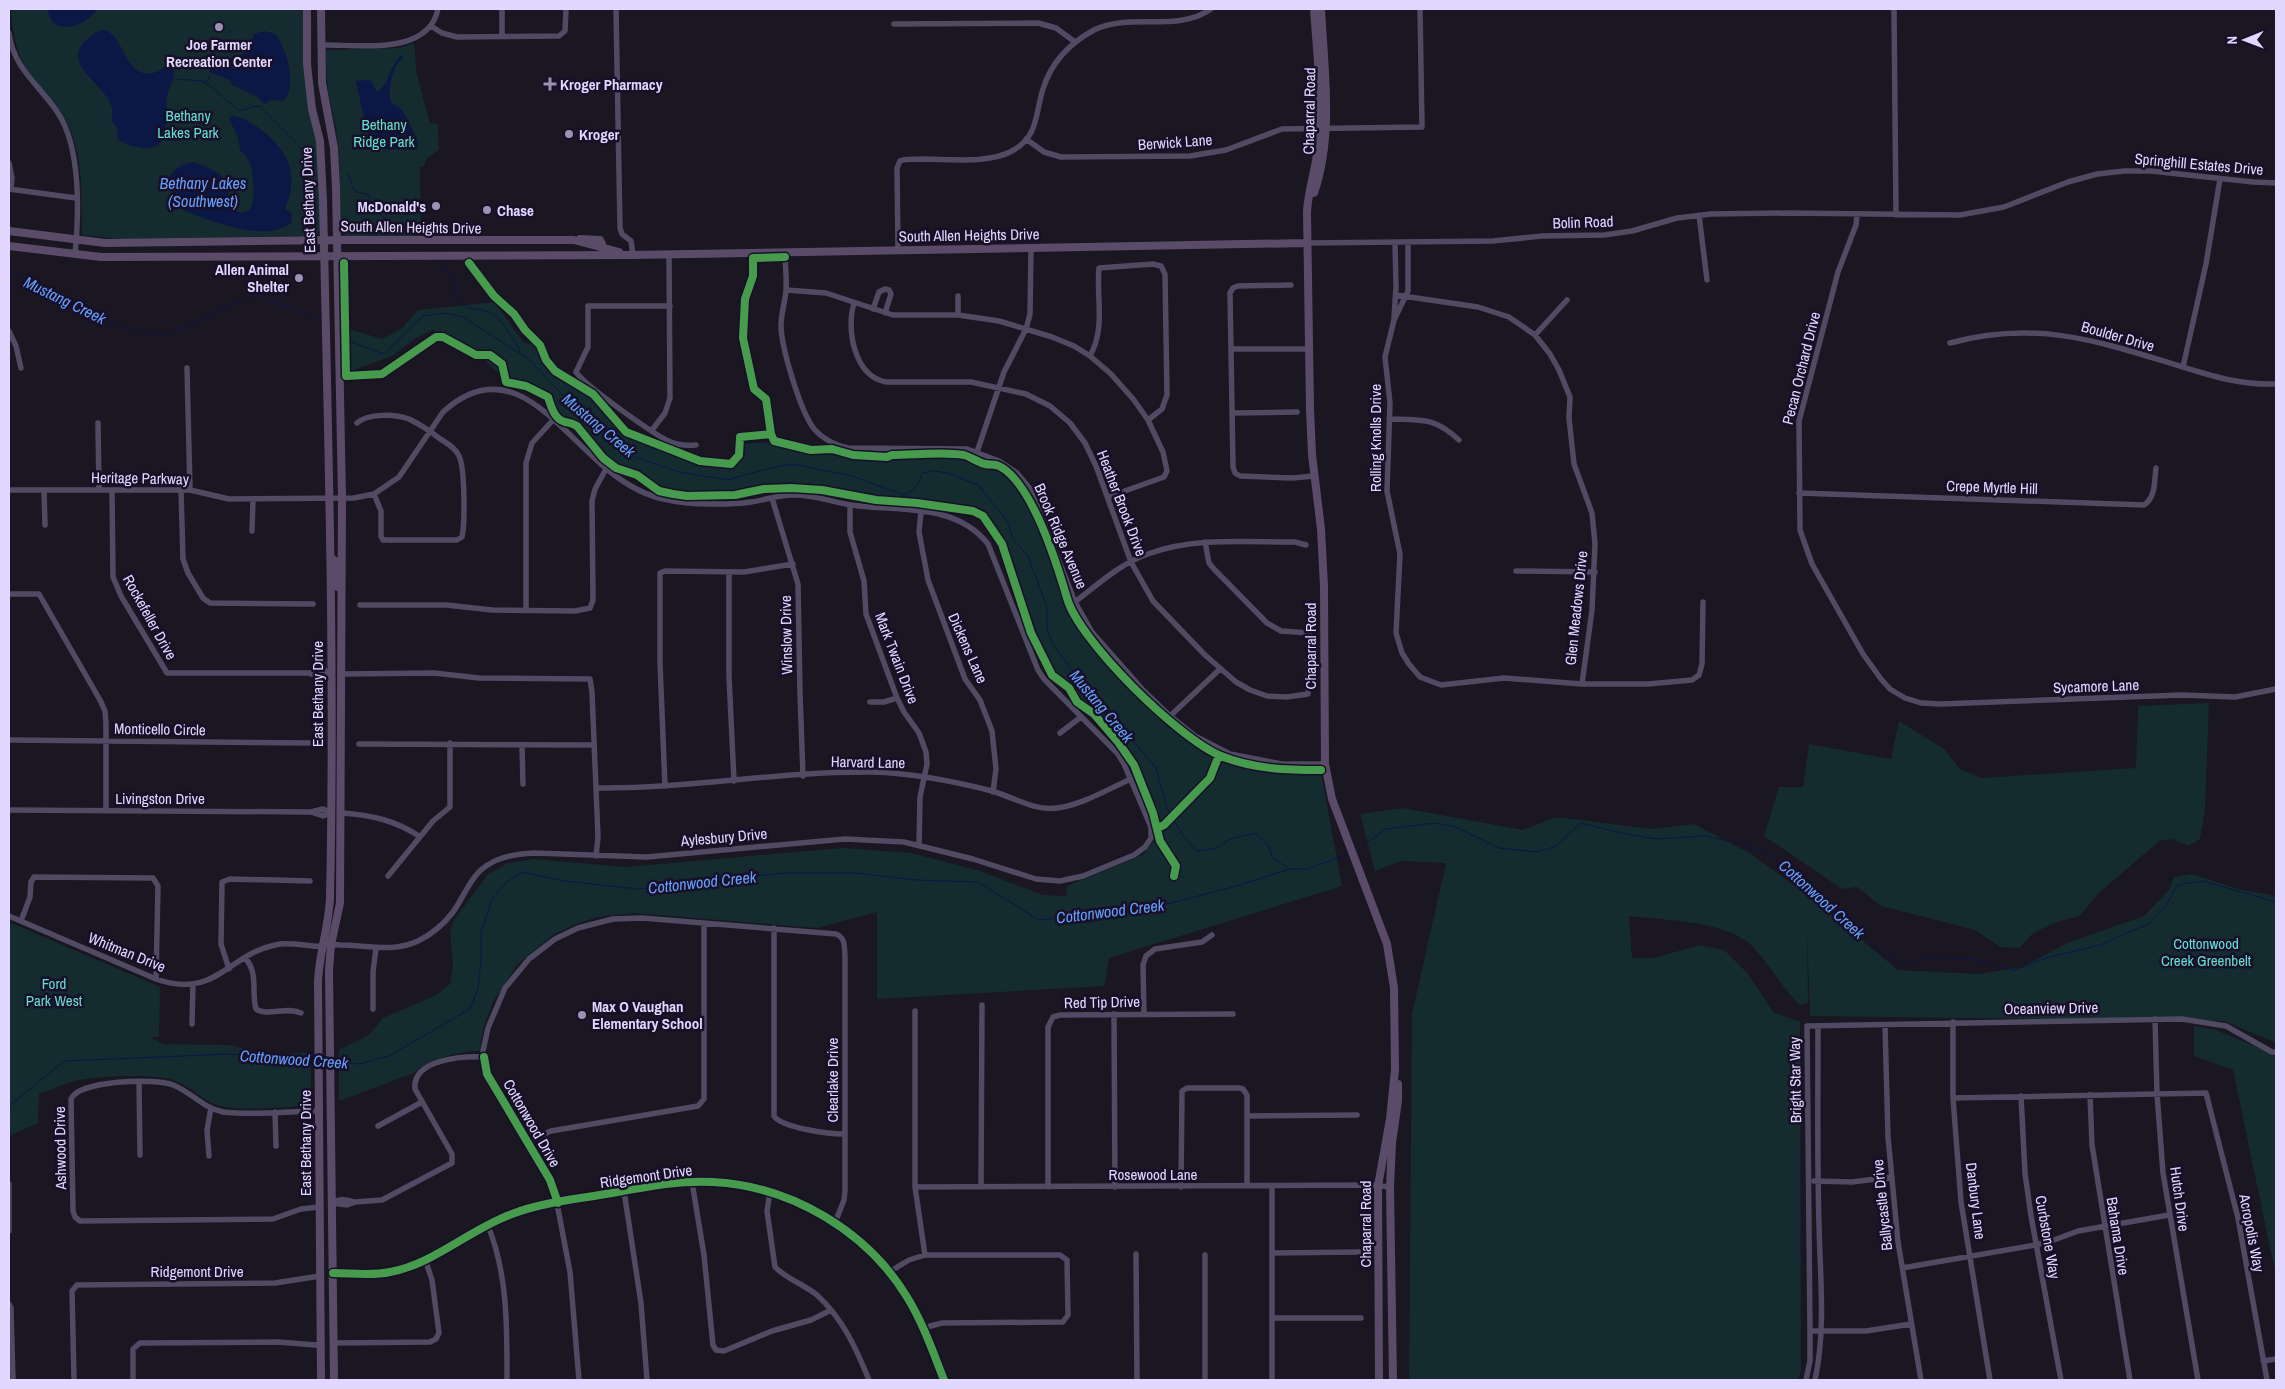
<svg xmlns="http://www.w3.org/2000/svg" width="2285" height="1389" viewBox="0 0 2285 1389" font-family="'Archivo Narrow',sans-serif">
	<rect width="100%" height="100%" fill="#1a1622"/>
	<path fill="#142b30" d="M11,9h293l14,138 3,83 -7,5 -13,1 -180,3 -39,-4c-1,-35 2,-73 -12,-106 -7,-20 -23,-33 -36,-49 -16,-20 -22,-45 -23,-71z
		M413,43l2,3 1,26 14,51 8,1 1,26 -12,8 -3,8 -4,1 1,71 -76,-1 -3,-2 -1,-5 -2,-77 -3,-25 -8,-36 -3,-38 2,-4 72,-2z
		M495,302l28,40 14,4 10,20 28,21 17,7 31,40 73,28 34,4 11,-11 1,-11 28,-2 22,6 35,-1 24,6h111l35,10 17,11 14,17 46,118 36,49 44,46 29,28 30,18 29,12 36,7 42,-2 22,119 -233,72 -5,28 -227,13v-87l-60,16 -183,-15 -37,4 -23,8 -20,9 -37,31 -24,37 -10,27 -3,22c-19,0 -53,8 -66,22l-75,28v-51l30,-15 14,-17 53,-23 14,-11 3,-19 -3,-34 4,-11 34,-46 20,-11 25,-4 93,8 216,-19 69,5 69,18 63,24 23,1 1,-10 76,-31 18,-24 -26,-67 -15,-24 -27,-29 -14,-11 -16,-21 -11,-7 -49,-128 -19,-30 -13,-6 -165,-21h-36l-28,5h-71l-68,-36 -22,-26 -18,-12 -9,-10 -5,-12 -23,-12 -20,-4 -23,-21 -50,-29 -17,8 -24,18 -44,16 -2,-44 36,11 20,-11 16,-18z
		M2209,703l-4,107 -5,29 -12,7 -16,-7 -13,2 -61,53 -18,22 -23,6 -24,11 -14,15 -19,-1 -25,-17 -94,-24 -24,-19 -15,2 -78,-53 15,-49h24l6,-43 82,15 8,-38 45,28 16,20 21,9 155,-10 2,-62z
		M1403,808l120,22 33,-13 96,12 42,-5 57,30 55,40 92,76 80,4 44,-7 45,-24 77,-27 25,-26 5,-13 18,-3 46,15 38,7v147l-52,-22 -414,-5 -3,-85 1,72 -8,2c-19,-18 -31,-42 -49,-60 -25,-24 -88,-25 -122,-29l3,42h22l46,-13 24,5 25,25 24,37 27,10 1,349 -3,9h-389l3,-366 34,-151 -45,-2 -26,10 -15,-57z
		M9,922l151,65 -1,50h-8l12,7 67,1 27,7 26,2 27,-2 2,54c-27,0 -67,6 -92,0 -18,-5 -29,-20 -46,-26 -20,-7 -78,-4 -99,1 -12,3 -24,9 -36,13l-1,29 -29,13z
		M2194,1026l22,4 60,25v221l-43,-206 -39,-14z"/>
	<path fill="#0b1744" d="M48,9h49c-10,18 -47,29 -49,0z
		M105,30c20,7 20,49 48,43 5,-1 10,-5 15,-6l6,4c1,10 -6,17 -7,26 -3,22 7,57 -28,50 -9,-2 -14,-2 -21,-8l-1,-12 -6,-6c12,-33 -54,-50 -26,-80 7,-6 11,-10 20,-11z
		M264,31l11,3c12,14 23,53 8,67l-11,-1 -8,4 -6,-7 -26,-12 -2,-5 -19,-7 -2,-2 10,-9 27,-9 8,-19z
		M402,55l1,3c-10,4 -17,36 -11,45 2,3 7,3 9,6 3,2 17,31 17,34l-4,7 -29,-1 -17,-13 -12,-55 14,-1 7,12c13,-8 12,-27 25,-37z
		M232,116c17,0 49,28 55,44 7,18 5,33 -2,49l7,4 -1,10c-26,20 -76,-1 -104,-11 -9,-7 -8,-17 -21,-25 3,-15 12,-22 27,-25 10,4 24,8 31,17 7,10 3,41 24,32l4,-5 2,-15 -2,-22 -5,-12 -7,-7 -2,-13 -9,-18z"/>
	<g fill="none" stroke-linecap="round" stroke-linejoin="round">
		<path stroke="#0b1744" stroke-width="1" d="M176,79l25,2 8,4 29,25c8,1 13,-4 22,-4l39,40 16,28
			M204,82l4,-2 2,-4
			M348,173l6,18 15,4 4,14 27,21
			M443,265l12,17v14c15,18 16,10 34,16 12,5 26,29 31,40
			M9,271l95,50 40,11 21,3 29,-11 25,-14 37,-14 51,17 10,8
			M348,341l36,13 39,-38 22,-3 18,4 67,43 40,43 65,54 44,15 48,8 40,-11 25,-5 60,12 52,19c11,-5 15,-11 18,-22l12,-2 13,2 31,12 30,37 5,17 15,17 19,51v22l6,16 38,50 28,29 37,44 11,40 16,28 14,15 20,-3 13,-9 25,-6 14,13 3,12 18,11
			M1355,852l5,-3 25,-20 51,-6 20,4 43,21 39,4 18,-6 25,-23 45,11 30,5 48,-3 37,7 36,16 98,87 26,18 34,-7 41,3 38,10 35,-13 51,-12 50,-22 17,-19 10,-19 26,-4 73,21
			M333,1062l26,2 30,-8 81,-47 8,-20 3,-27v-30l11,-33 15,-17 15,-10 43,9 72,8 148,-16h70l61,7 62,2 61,38 112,-12 82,-21 57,-18h17l42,-15
			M9,1106l55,-45 165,-7 87,6"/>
		<path stroke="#504b63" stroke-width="5.5" d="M502,9v27
			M616,9l4,219 2,6 9,7 2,14
			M1894,9l2,206
			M894,24l144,-1 18,5 19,14
			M431,26l11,7 15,4 102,-1 6,-5 1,-22
			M9,33c5,37 30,51 49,80 23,35 21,101 17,141
			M321,45c36,-1 107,12 117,-36
			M1026,139l18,13 17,5 129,-1 36,-6 56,-21 140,-2 -2,-118
			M9,163l3,15 -1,11
			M9,189l67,9
			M1699,215l8,65
			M1857,215l-1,10 -18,47 -39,149 1,109 12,34 51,90 18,25 9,10 15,9 16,5 20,1 241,-9 53,2 41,-8
			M1307,243l186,-2 49,-5 62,-1 28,-4 45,-13 34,-4 77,-1 172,2 44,-8 64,-25 29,-8 27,-3h27l102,11 23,1
			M1408,243v48l-14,29 -9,37 5,46 -3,88 13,63 -4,79 6,20 7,11 11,13 21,8 63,-7 78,6h66l44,-4 7,-5 3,-11 1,-62
			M898,250l-1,-82 3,-7c6,-3 15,-1 22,-2 26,0 67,5 90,-8 27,-15 23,-37 31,-62 8,-26 27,-46 51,-59 37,-18 83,3 117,-21
			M785,252c0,13 2,26 1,39 -1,11 -5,23 -5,34 0,22 20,89 34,105 9,10 20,15 33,18l119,1 32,12 18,12 14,17 44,112 17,30 51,58 27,26 25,20 35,18 52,10h43
			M1291,285l-53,1 -5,2 -3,5 3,174 2,6 5,3 52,2 22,-2
			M786,290l40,3 67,22h65l41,6 53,16 22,9 16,10 21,18 23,26 14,20 15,32 4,19 -3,6 -56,20
			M1396,295l82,12 31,10 26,18 15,19 9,16 11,27 -1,21 5,46 18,49 3,31 -3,66 -10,74
			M854,303c-8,26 0,73 32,79h85l55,12 24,12 20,17 15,20 11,23 35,96 22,39 52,54 31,27 14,8 17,6 20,1 21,-3 1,-61 -28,-2 -14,-8 -54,-55 -4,-5 -4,-21
			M670,306h-82v41l-12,25c9,14 74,59 90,68 10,5 19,6 30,5
			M873,309l6,-17 6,-3 4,1 2,4 -6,19
			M958,315v-19
			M1394,318l2,-31 -1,-44
			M9,331l7,15 5,22
			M1535,335l32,-35
			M1950,343c87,-24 151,-1 233,24 33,10 58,18 93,17
			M1231,349h78
			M1090,356c16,-29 6,-58 9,-88l54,-4 8,2 4,8 2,121 -5,14 -14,11
			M2183,367l23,-103 14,-85
			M187,368l3,122
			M1232,413l65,-1
			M1389,419c33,1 45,-2 70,21
			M98,423l1,67
			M357,423c11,-10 38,-9 52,-4 10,5 21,12 30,19 7,5 16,9 20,18 6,11 6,68 3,81l-5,3h-74l-2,-4v-25l-7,-17
			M652,430l13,-17 5,-15 -1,-144
			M977,452l27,-80 22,-43 4,-15 1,-65
			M9,490h181l39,9 125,-1 20,-4 25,-17 44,-65c68,-62 115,18 165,58 17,14 37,26 60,30 20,5 62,5 83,2 15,-2 29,-8 44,-7 20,0 37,7 56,10 47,7 104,-3 137,39l50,126 6,9 74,75 6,10 27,63v11l-6,9 -11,8 -51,21 -23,5 -24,-2 -63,-20 -69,-17 -59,-3 -198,18 -113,-4c-17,1 -33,3 -48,13 -16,11 -22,31 -33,46 -9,12 -21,22 -35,29 -25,12 -52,4 -78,4 -9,-1 -18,2 -27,1 -12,-1 -26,-4 -38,-1 -48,10 -59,55 -119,34l-147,-63
			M44,490l1,35
			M112,490l1,87 8,19 46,77h142l15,-3 7,4
			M181,490l2,69 5,14 15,25 7,5 103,1
			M1799,493l345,12c12,-8 10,-23 12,-37
			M772,498l26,86 2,109 3,83
			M850,505v27l14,49 2,33 31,84 7,14 15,21 7,19 1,12 -7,33 -1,48
			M921,512l-2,20 9,48 37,99 15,21 12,31 4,38 -3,23
			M252,531l1,-32
			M1516,571l79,1
			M729,573v103l5,105
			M9,594h30l61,106 5,11 1,12v87
			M1075,602c22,-17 46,-39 73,-48 46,-17 98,-12 147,-12l11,3
			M360,605h86l46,5 83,1 15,-3 3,-8 -1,-99 3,-12 11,-20
			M526,610v-147l6,-20 21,-23
			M311,674l13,3 7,-3
			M343,674l91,-1 45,5 111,1 2,13 6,145 -2,19
			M870,702h14l13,-4
			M1170,716l50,-47
			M1060,733l21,-16
			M9,740l302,3
			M359,744l233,1
			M522,746l1,38
			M665,786l-5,-123v-90l5,-2 79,1 49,-8
			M596,788c92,1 184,-17 276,-16 40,1 81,9 120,19 21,6 42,20 65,17 25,-3 51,-19 74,-29
			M9,810l302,2 12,-3 7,4
			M311,812l12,4 7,-3
			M342,813c29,2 52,7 77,23
			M388,876l45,-55 17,-14v-64
			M21,921l9,-24 1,-15 3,-5 119,1 5,8 -2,93
			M774,928v188c8,12 55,18 70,18
			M245,958c14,15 6,34 11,51 12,8 29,-3 45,4
			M229,969l-8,-25 1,-62 8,-3 80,2
			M373,1009v-37l3,-24
			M915,1011v176l10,68
			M1114,1014l1,173
			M1144,1014l-1,-49 3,-9 9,-7 47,-7 10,-7
			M2155,1019l2,75 6,79 35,207
			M1953,1022v76l8,104 29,178
			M192,1024l1,-40
			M1885,1025l3,112 10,105 23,138
			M139,1082l1,73
			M2090,1095l2,50 38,235
			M2021,1096l4,77 6,43 30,164
			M1953,1098l253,-5 32,125 29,162
			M319,1111c-31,0 -65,5 -96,1 -20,-4 -32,-20 -50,-27 -18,-7 -94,-5 -102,14l2,112 2,6 5,4 193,-2 28,-10 18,-2
			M275,1112l1,34
			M1248,1116l109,-1
			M378,1126l44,-24
			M526,1142l25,-11 147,-25 6,-7v-176
			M209,1156l-2,-26 4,-22
			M1814,1181l38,1 40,-5
			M692,1182l12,73 9,90 3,5 8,1 48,-20 39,-11 20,-10
			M9,1184v47
			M1272,1186v194
			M915,1187l457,-2 18,2
			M981,1187l1,-182
			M1048,1187v-160l5,-10 7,-2 173,-1
			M1181,1187l1,-96 5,-3h52l4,1 4,6v91
			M624,1191l17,112 6,77
			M770,1192l-3,19 8,56c10,11 30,18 42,28 26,24 39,53 52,85
			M355,1202c-8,-2 -15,-4 -23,1l15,2 8,-3 27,-2 70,-37v-9l-37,-65c-3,-30 48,-33 69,-32
			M488,1226c20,48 19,103 19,154
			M1272,1253l87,-1
			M1136,1254l1,126
			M1205,1255v125
			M1902,1268l133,-23 19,-5 24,-9 91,-16
			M889,1272l20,-12 16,-5h135l7,5 1,55 -5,7 -121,1 -19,5
			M333,1273c18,0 39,3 57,-1 44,-8 80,-43 122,-58 31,-12 67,-15 100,-21 33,-6 68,-13 101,-11 78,4 154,49 194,115 16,26 26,55 37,83
			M9,1304l2,4 2,72
			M1272,1318h89
			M1810,1331h56l45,-7
			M334,1343l96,-1 6,-3 3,-6 -7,-53 -7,-21
			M2263,1361l13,-2
			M74,1380l-2,-89 5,-6 198,-2 45,-7
			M133,1380v-31l7,-6 138,-1 38,3 5,-1
			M579,1380l-9,-108 -15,-79 -68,-119 -3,-11 -1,-12 5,-23 17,-40 24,-29 26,-20 23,-11 35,-9 29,-1 194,16c10,4 8,13 9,22v235l-1,9 -9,23
			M1806,1380l4,-19v-30l-3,-305 375,-7 44,7 46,26h4
			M1815,1380c11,-50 5,-104 4,-156 -2,-66 -1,-132 -1,-198"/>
		<path stroke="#5a4c68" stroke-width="8" d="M307,9v55l5,45 8,32 3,59c5,232 12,464 7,697 -1,29 -11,56 -12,85l3,398
			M321,9l1,74 12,65 2,40 6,310 -2,405 -9,42 -2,25 5,410
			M1314,9c3,45 9,93 4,138 -2,22 -10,43 -11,65l3,197 2,46 9,74 3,57 1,178 7,35 55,145 7,44 1,82 -5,49 -12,67 1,194
			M1314,193c20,-58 10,-124 7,-184
			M9,231l96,12 232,-3h237l45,12
			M580,239l20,1 2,4 -2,3
			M9,246l92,11 530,-2 676,-12
			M331,558l4,3 3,26
			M1393,1380l-3,-193 2,-44 6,-42v-17"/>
		<g stroke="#181028" stroke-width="11">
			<path id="cycleway" d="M785,257l-32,1v18l-8,23 -2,39 11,51 12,10 5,35 3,7 37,9 21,-1 21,6 34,2 5,-2c20,0 53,-4 72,0 7,2 13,7 21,9 4,1 10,0 14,2 33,16 58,98 68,132 12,43 112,141 154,158 32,13 65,14 100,14
				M344,263l2,113 36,-2 54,-37h7l33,18h14l12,9 4,18 20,4 22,11c3,9 6,22 17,25 5,1 7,1 12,4l26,32 13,10 21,7 22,16 14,3 14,2 48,-1 29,-6 27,-1 31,2 54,10 41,3 56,8 10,5 19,28 29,89 21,42 17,13 8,14 17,12 24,28 16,23 19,48 7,28 16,25 -2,10
				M469,263l25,33 20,18 11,16 15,15 6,15 9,11 38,23 33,38 74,29 31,3 8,-9 1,-18 31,-3
				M1158,828l6,-3 46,-47 9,-23
				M484,1057l3,17 63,106 8,23
				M333,1273c18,0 39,3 57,-1 44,-8 80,-43 122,-58 31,-12 67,-15 100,-21 33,-6 68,-13 101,-11 78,4 154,49 194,115 16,26 26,55 37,83"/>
		</g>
		<use href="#cycleway" stroke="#469c4c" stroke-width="8"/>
	</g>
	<g fill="#9c93b2" stroke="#181028" stroke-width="2">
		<circle cx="219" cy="27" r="5"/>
		<path d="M547.5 76.5h5v5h5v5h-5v5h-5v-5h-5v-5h5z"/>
		<circle cx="569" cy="134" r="5"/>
		<circle cx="436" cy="206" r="5"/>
		<circle cx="487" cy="210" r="5"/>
		<circle cx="299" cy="278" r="5"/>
		<circle cx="582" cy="1015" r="5"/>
	</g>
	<g text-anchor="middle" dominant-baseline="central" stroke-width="5" stroke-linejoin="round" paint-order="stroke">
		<g font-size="15" font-weight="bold" fill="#e2d7ff" stroke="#181028" text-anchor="start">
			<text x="219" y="44" text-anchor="middle">Joe Farmer<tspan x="219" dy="17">Recreation Center</tspan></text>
			<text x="560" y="84">Kroger Pharmacy</text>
			<text x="579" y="134">Kroger</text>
			<text x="426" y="206" text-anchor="end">McDonald's</text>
			<text x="497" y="210">Chase</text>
			<text x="289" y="269" text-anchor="end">Allen Animal<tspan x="289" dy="17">Shelter</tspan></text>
			<text x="592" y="1006">Max O Vaughan<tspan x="592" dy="17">Elementary School</tspan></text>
		</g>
		<g font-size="15" fill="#e2d7ff" stroke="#181028">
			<text transform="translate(1309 111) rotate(-89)">Chaparral Road</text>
			<text transform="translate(1175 142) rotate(-4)">Berwick Lane</text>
			<text transform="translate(2199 164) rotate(5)">Springhill Estates Drive</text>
			<text transform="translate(308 200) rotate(-92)">East Bethany Drive</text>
			<text transform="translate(1583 222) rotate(-2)">Bolin Road</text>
			<text transform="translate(411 227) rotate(1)">South Allen Heights Drive</text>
			<text transform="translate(969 235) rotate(-1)">South Allen Heights Drive</text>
			<text transform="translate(2118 336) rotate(16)">Boulder Drive</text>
			<text transform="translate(1801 368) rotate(-76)">Pecan Orchard Drive</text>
			<text transform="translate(1375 438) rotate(-90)">Rolling Knolls Drive</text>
			<text transform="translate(140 478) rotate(1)">Heritage Parkway</text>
			<text transform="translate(1992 487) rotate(2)">Crepe Myrtle Hill</text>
			<text transform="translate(1122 503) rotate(69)">Heather Brook Drive</text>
			<text transform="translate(1061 536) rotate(67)">Brook Ridge Avenue</text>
			<text transform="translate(1576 608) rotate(-84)">Glen Meadows Drive</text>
			<text transform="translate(150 617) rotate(61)">Rockefeller Drive</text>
			<text transform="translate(786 635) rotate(-91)">Winslow Drive</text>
			<text transform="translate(1310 646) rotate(-90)">Chaparral Road</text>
			<text transform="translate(968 648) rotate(66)">Dickens Lane</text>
			<text transform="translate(897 658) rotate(69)">Mark Twain Drive</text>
			<text transform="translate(2096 686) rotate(-2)">Sycamore Lane</text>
			<text transform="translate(317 694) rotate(-90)">East Bethany Drive</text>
			<text transform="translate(160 729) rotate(1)">Monticello Circle</text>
			<text transform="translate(868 762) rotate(1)">Harvard Lane</text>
			<text x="160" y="798">Livingston Drive</text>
			<text transform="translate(724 837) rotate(-5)">Aylesbury Drive</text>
			<text transform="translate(127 952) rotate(22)">Whitman Drive</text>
			<text transform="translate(1102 1002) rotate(-1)">Red Tip Drive</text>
			<text transform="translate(2051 1008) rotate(-1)">Oceanview Drive</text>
			<text transform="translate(832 1080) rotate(-90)">Clearlake Drive</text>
			<text transform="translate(1795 1080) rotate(-91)">Bright Star Way</text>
			<text transform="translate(532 1123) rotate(60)">Cottonwood Drive</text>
			<text transform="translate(305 1143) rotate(-90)">East Bethany Drive</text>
			<text transform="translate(60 1148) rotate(-91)">Ashwood Drive</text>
			<text x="1153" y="1174">Rosewood Lane</text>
			<text transform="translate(646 1176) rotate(-8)">Ridgemont Drive</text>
			<text transform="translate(2180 1199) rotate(82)">Hutch Drive</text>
			<text transform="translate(1976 1201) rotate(83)">Danbury Lane</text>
			<text transform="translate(1882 1205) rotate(-96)">Ballycastle Drive</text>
			<text transform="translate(1365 1224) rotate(-90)">Chaparral Road</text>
			<text transform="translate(2252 1233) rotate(79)">Acropolis Way</text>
			<text transform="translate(2118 1236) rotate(81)">Bahama Drive</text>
			<text transform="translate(2048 1237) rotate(80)">Curbstone Way</text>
			<text x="197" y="1271">Ridgemont Drive</text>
		</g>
		<g font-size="15" fill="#62e0d5" stroke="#181028">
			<text x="188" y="115">Bethany<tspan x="188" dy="17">Lakes Park</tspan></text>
			<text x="384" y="124">Bethany<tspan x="384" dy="17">Ridge Park</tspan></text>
			<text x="2206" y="943">Cottonwood<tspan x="2206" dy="17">Creek Greenbelt</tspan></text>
			<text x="54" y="983">Ford<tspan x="54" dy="17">Park West</tspan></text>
		</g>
		<g font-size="16" font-style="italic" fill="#65a0ff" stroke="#181028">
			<text x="203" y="183">Bethany Lakes<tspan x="203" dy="18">(Southwest)</tspan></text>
			<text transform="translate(65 300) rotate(26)">Mustang Creek</text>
			<text transform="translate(599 425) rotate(40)">Mustang Creek</text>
			<text transform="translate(1102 706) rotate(50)">Mustang Creek</text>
			<text transform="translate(702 882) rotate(-6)">Cottonwood Creek</text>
			<text transform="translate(1822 899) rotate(42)">Cottonwood Creek</text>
			<text transform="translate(1110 911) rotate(-7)">Cottonwood Creek</text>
			<text transform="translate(294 1059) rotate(4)">Cottonwood Creek</text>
		</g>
	</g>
	<rect width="2285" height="1389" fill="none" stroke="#e2d7ff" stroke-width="20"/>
	<g transform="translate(2245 40) rotate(269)" stroke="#181028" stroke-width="4" paint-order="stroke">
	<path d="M0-4L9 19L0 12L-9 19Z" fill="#e2d7ff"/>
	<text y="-8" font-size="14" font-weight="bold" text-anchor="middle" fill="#e2d7ff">N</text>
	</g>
</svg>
